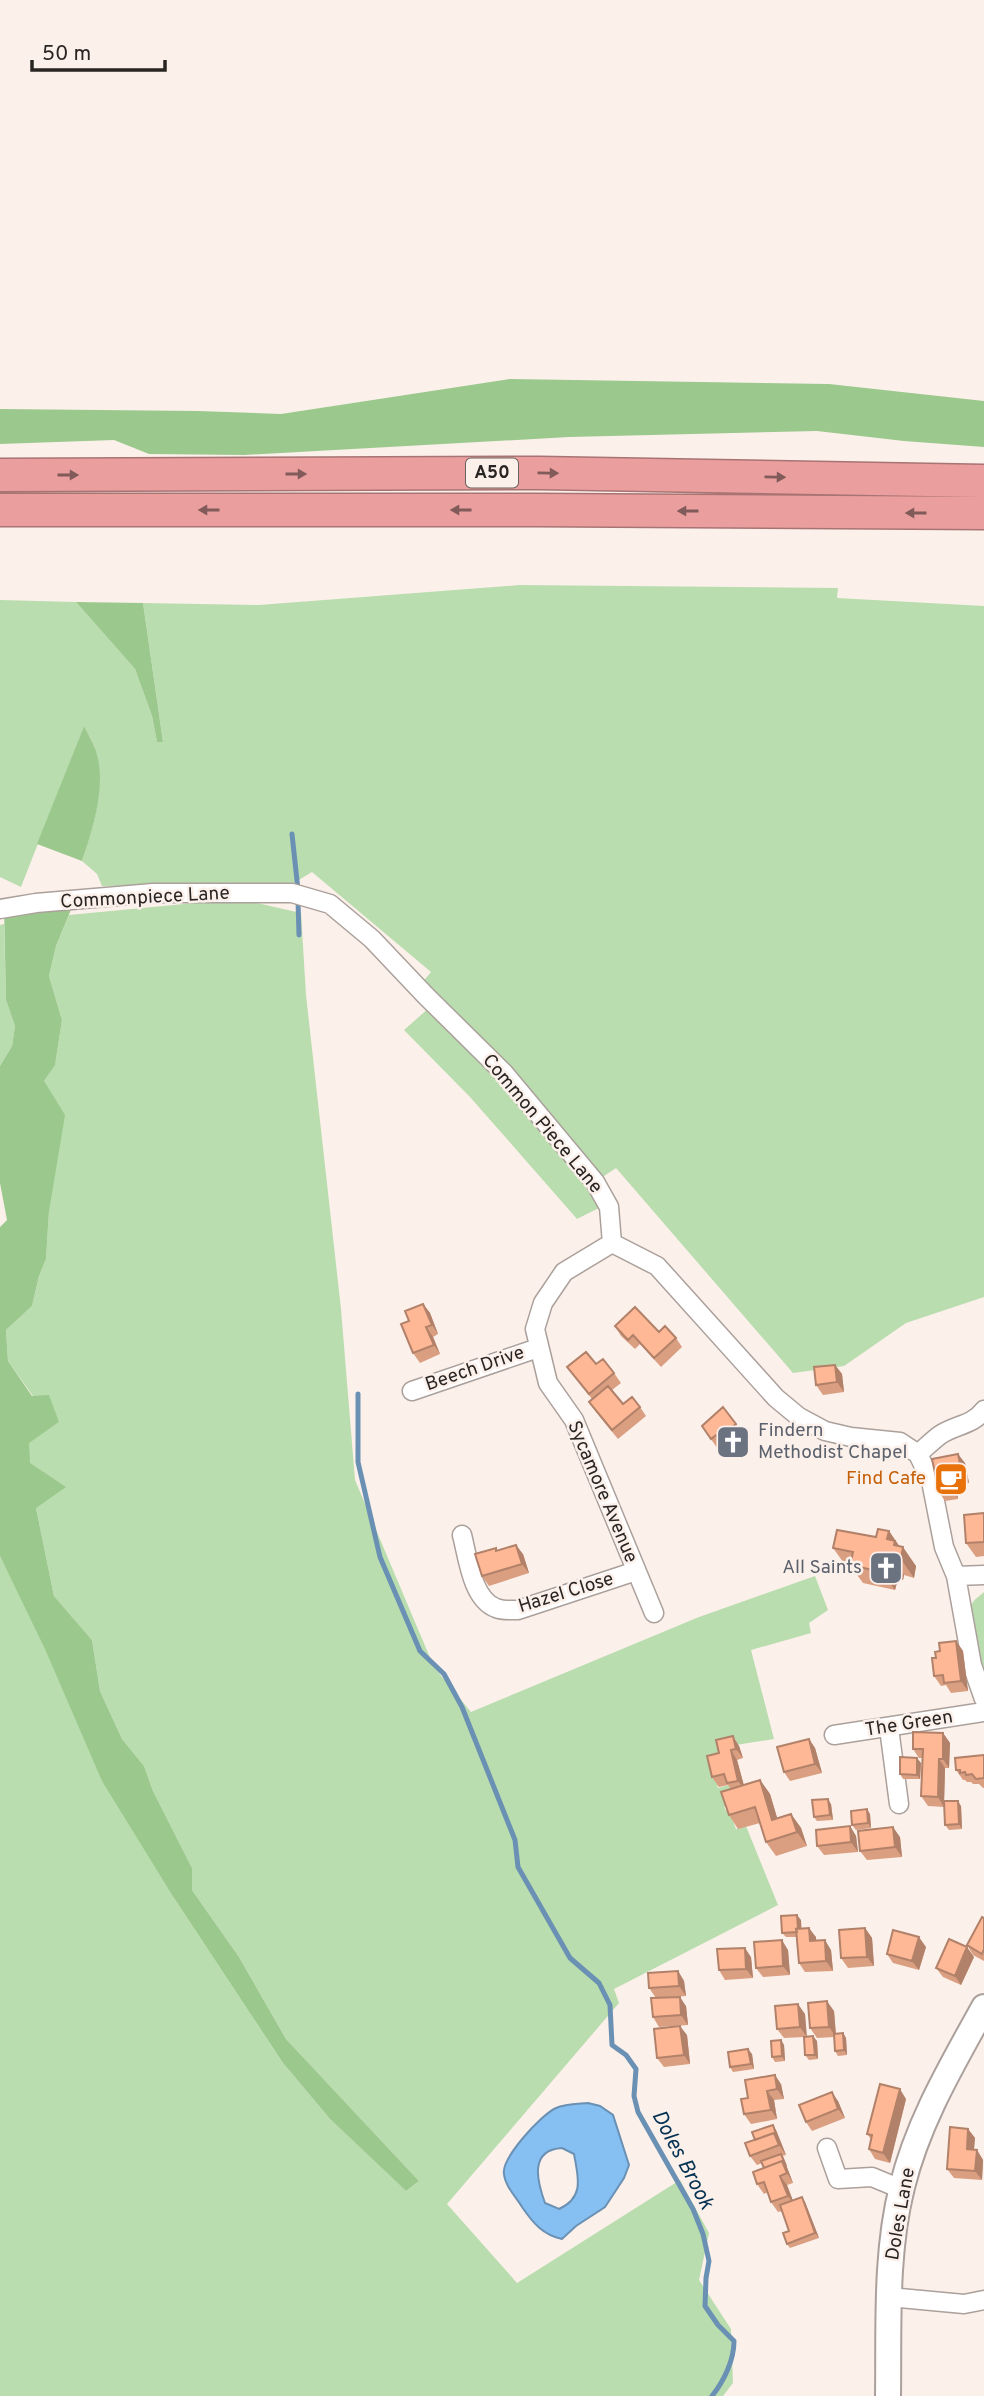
<svg xmlns="http://www.w3.org/2000/svg" width="984" height="2396" viewBox="0 0 984 2396" font-family="Overpass,sans-serif">
	<rect width="100%" height="100%" fill="#fcf0eb"/>
	<path fill="#b9ddae" d="M520,585l318,3 -1,10 147,8v691l-78,26 -62,43 -51,7 -177,-205 -30,20 13,20 -22,11 -107,-122 -66,-67 35,-31 -18,-15 10,-12 -119,-100 -18,11 -192,3 -5,-12 -15,-13c11,-33 24,-74 14,-109 -2,-9 -8,-18 -12,-26l-63,161 -21,-10v-277l76,2 59,67 17,47 5,26h6l-20,-139 116,2z
		M205,902l52,1 44,10 5,82 35,314 14,171 79,187 37,45 228,-95 116,-41 13,34 -19,13 2,10 -60,17 23,89 -38,6 -1,-7 -9,1 1,8 -14,17 5,24 11,-3 3,9 13,5 -21,8 2,4 3,-1 7,19 10,-3 32,79 -164,84 5,14 -172,201 70,79 163,-103 29,53 -10,47 32,49 2,54 -10,13h-723v-840l174,342 109,165 47,56 76,72 13,-10 -133,-142 -47,-82 -47,-67v-22l-39,-77 -9,-25 -22,-27 -22,-48 -8,-51 -38,-44 -18,-88 -7,-45v-21l30,-20 -26,-26 -25,-35 -2,-31 26,-24 7,-30 7,-17 3,-48 -5,-130 11,-17 7,-44 -13,-44 7,-30 13,-31z
		M4,924l2,76 9,26 -3,20 -12,20v-141z
		M984,1592v87c-5,-20 -18,-56 -12,-75 2,-5 8,-8 12,-12z"/>
	<path fill="#9bc88d" d="M510,379l319,5 155,17v46l-80,-6 -87,-10 -248,6 -325,18 -95,-1 -35,-14 -114,4v-35l198,2 83,3z
		M76,602l67,1 20,139h-6l-5,-26 -17,-47z
		M84,726c4,8 9,16 12,25 11,34 -3,78 -14,110l-45,-17z
		M75,900l-19,46 -7,30 13,44 -7,45 -11,16 21,34 -16,96 -3,48 -7,17 -7,30 -26,24 2,31 24,35 17,-1 10,27 -30,21 1,20 36,24 -30,21 18,88 38,44 8,51 22,48 22,27 9,25 39,77v22l47,67 47,82 133,142 -13,10 -76,-72 -47,-56 -109,-165 -72,-117 -57,-132 -45,-93v-329l7,-7 -7,-37v-117l12,-20 3,-20 -9,-26 -2,-92z"/>
	<path fill="#86bff2" stroke="#6a91b4" stroke-width="2" fill-rule="evenodd" d="M588,2103l12,3 13,9 16,50 -5,13 -19,29 -29,19 -14,13c-19,-4 -29,-16 -40,-32 -6,-10 -17,-21 -18,-33 -3,-16 38,-60 52,-66 9,-4 22,-4 32,-5zM562,2148l12,6c4,23 11,43 -15,55l-14,-6c-8,-22 -16,-53 17,-55z"/>
	<g fill="none" stroke-linecap="round" stroke-linejoin="round">
		<path stroke="#6a91b4" stroke-width="5" d="M292,834l6,56
			M298,900l1,35
			M358,1394v68l22,95 40,94 24,23 18,33 53,133 3,27 52,91 29,25 11,22 2,40 14,10 10,14 -2,27 4,16 55,97 10,25 6,27 -3,17 -1,28 13,19 16,16c0,19 -10,40 -22,55"/>
		<g stroke="#aba09b" stroke-width="21">
			<path id="street" d="M0,909l36,-6 117,-10h139l38,11 42,35 54,57 78,77 91,109 14,25 3,36 45,23 119,132 23,19 26,14 26,6 49,5 18,12 13,27 13,66 12,29 16,89 12,34
				M612,1243l-48,29 -21,31 -8,26 13,54 26,37 80,193
				M412,1391l126,-43
				M918,1454c7,-6 14,-13 22,-19 15,-10 33,-10 44,-25
				M462,1535c6,23 10,64 34,73 7,3 15,2 22,2l118,-39
				M956,1576l28,-1
				M889,1728l10,76
				M834,1735l150,-23
				M827,2148l11,31 34,-2 29,12
				M889,2297l75,7 20,-4"/>
		</g>
		<g stroke="#aba09b" stroke-width="28">
			<path id="secondary" d="M888,2396c1,-68 -3,-142 14,-209 16,-65 50,-122 82,-180"/>
		</g>
		<g stroke="#a77473" stroke-width="35">
			<path id="highway" d="M0,475l540,-2 444,8
				M0,510h536l448,3"/>
		</g>
		<use href="#street" stroke="#fff" stroke-width="18"/>
		<use href="#secondary" stroke="#fff" stroke-width="24"/>
		<use href="#highway" stroke="#eb9e9e" stroke-width="32"/>
	</g>
	<path fill="#da9e81" d="M423,1304l7,9 8,21 -5,3 7,17 -20,9 -7,-10 -4,-32z
		M615,1326l44,6 17,6 6,9 -21,20 -21,-23 -5,5 -14,-13z
		M596,1364l18,9 7,10 -9,7 11,14 17,3 6,9 -28,23 -22,-27 -7,-10 3,-3 -25,-32z
		M835,1365l7,9 2,18 -21,3 -7,-10z
		M723,1407l26,35 -18,14 -2,-2 -5,4 -22,-32z
		M932,1459l33,4 4,20 -13,2 2,14 -13,2 -6,-9z
		M984,1513v43l-8,1 -10,-14z
		M889,1531l10,15 17,20 -2,12 -10,-3 -1,5 -5,-1 -3,11 -32,-7 -11,-15 -6,-2 -13,-18 43,-11z
		M497,1551l26,3 6,19 -40,13 -7,-10z
		M956,1641l7,10 5,40 -17,2 -5,-8 -5,1 -7,-10 2,-18 4,-7z
		M943,1733l7,10 -1,25h-4l-1,33 17,5 1,23 -13,1 -4,-5 -1,-18 -16,-1 -7,-10 1,-38h-3l-6,-9z
		M809,1739l6,9 7,25 -32,8 -6,-9z
		M739,1746l4,12 -6,2 7,25 16,-5 10,14 7,24 14,-4 10,14 6,18 -31,10 -10,-14 -6,-19 -22,6 -9,-14 2,-26 -3,-4 -9,2 -7,-10 7,-24z
		M984,1755v33h-1l-4,-4h-6l-2,-2h-4l-2,-2h-2l-7,-10z
		M921,1763l-1,16h-17l-3,-5z
		M831,1804l2,16 -16,1 -3,-4z
		M870,1814l1,14 -15,2 -4,-5z
		M850,1826l6,10 2,16 -34,3 -7,-9z
		M900,1837l2,20 -35,3 -7,-9z
		M984,1918v43l-11,-6 -6,-10z
		M801,1920v8l15,9v4l15,9 2,21 -28,1 -6,-9 -2,-26h-11l-4,-4z
		M865,1928l7,10 2,28 -26,2 -7,-10z
		M926,1947l-7,23 -26,-7 -6,-9z
		M788,1950l2,25 -27,2 -7,-9z
		M751,1957l2,21 -28,2 -6,-10z
		M974,1957l-13,28 -18,-8 -7,-9z
		M678,1971l6,10 2,15 -30,2 -7,-10z
		M686,2006l2,19 -29,2 -6,-10z
		M834,2011l2,23 7,-1 3,5 1,17 -9,1 -3,-5 -1,-14 -17,1 -7,-10z
		M805,2014l1,22 11,5 1,18 -9,1 -4,-5 -1,-18 -20,1 -7,-9z
		M687,2035l3,29 -26,3 -7,-9z
		M781,2040l3,5 1,16 -10,1 -3,-5z
		M752,2054l2,15 -21,3 -3,-5z
		M781,2084l3,15 -10,1 3,19 -26,5 -7,-10 4,-16z
		M906,2099l-16,64 -15,-4 -6,-10 2,-10 -4,-5z
		M838,2101l7,17 -33,13 -6,-9z
		M968,2129l7,9 -1,12h3l6,10 -1,20 -28,-2 -7,-9z
		M776,2130l10,25 -4,1 11,27 -6,2 6,16 12,1 14,36 -29,10 -3,-4 2,-13 -7,-20 -4,1 -7,-10 -3,-10 -4,2 -7,-10 7,-16 -2,-5 -5,2 -7,-9 5,-16z"/>
	<path fill="#b28169" d="M423,1304l7,9 8,21 -6,-9z
		M426,1327l7,10 7,17 -6,-9z
		M835,1365l7,9 2,18 -7,-10z
		M958,1454l7,9 4,20 -7,-10z
		M949,1476l7,9 2,14 -6,-10z
		M889,1531l13,19 1,-3 13,19 -2,12 -27,-39z
		M516,1545l7,9 6,19 -7,-9z
		M891,1557l13,18 -1,5 -13,-19z
		M885,1560l13,19 -3,11 -13,-18z
		M956,1641l7,10 5,40 -7,-10z
		M943,1733l7,10 -1,25 -6,-9z
		M733,1736l6,10 4,12 -7,-9z
		M809,1739l6,9 7,25 -7,-9z
		M731,1750l6,10 8,30 -7,-9z
		M917,1758l4,5 -1,16 -3,-4z
		M939,1759l6,9 -1,39 -6,-10z
		M760,1780l10,14 12,40 -10,-14z
		M828,1799l3,5 2,16 -3,-5z
		M958,1801l3,5 1,23 -3,-5z
		M867,1809l3,5 1,14 -3,-5z
		M791,1814l10,14 6,18 -10,-14z
		M850,1826l6,10 2,16 -7,-10z
		M893,1827l7,10 2,20 -7,-10z
		M797,1915l4,5 1,17 -3,-5z
		M809,1928l7,9 1,14 -7,-10z
		M865,1928l7,10 2,28 -7,-9z
		M919,1937l7,10 -7,23 -7,-9z
		M782,1940l6,10 2,25 -7,-9z
		M825,1940l6,10 2,21 -7,-10z
		M967,1947l7,10 -13,28 -6,-9z
		M745,1948l6,9 2,21 -7,-9z
		M678,1971l6,10 2,15 -7,-10z
		M680,1997l6,9 2,19 -7,-10z
		M827,2001l7,10 2,26 -7,-10z
		M798,2004l7,10 2,23 -7,-10z
		M680,2026l7,9 3,29 -6,-9z
		M843,2033l3,5 1,17 -3,-5z
		M813,2036l4,5 1,18 -3,-4z
		M781,2040l3,5 1,16 -3,-5z
		M748,2049l4,5 2,15 -3,-5z
		M775,2075l6,9 3,15 -7,-10z
		M900,2089l6,10 -16,64 -7,-10z
		M767,2091l7,9 3,19 -6,-9z
		M832,2092l6,9 7,17 -7,-9z
		M773,2125l3,5 10,25 -7,-10 -5,-12z
		M968,2129l7,9 -2,21 -6,-10z
		M977,2150l6,10 -1,20 -7,-9z
		M781,2154l3,5 9,24 -6,-10z
		M780,2176l7,9 8,21 -7,-10z
		M802,2197l3,5 14,36 -4,-5z"/>
	<path fill="#feb896" stroke="#b28169" stroke-width="2" d="M423,1304l9,21 -6,2 8,18 -21,8 -12,-29 8,-3 -4,-10z
		M635,1307l24,25 6,-6 11,12 -22,20 -21,-23 -5,5 -13,-14z
		M586,1352l10,12 7,-5 11,14 -25,21 -22,-27z
		M835,1365l2,17 -21,3 -2,-18z
		M608,1386l15,18 9,-7 8,10 -28,23 -23,-28z
		M723,1407l13,17 -18,13 -2,-2 -5,4 -9,-13z
		M958,1454l4,19 -13,3 3,13 -13,3 -7,-33z
		M984,1513v29l-18,1 -2,-28z
		M878,1529l11,2 -2,8 8,2 -1,4 9,2 -2,12 -10,-2 -1,4 -5,-1 -3,12 -32,-7 3,-13 -20,-4 4,-18 39,7z
		M516,1545l6,19 -40,12 -7,-22 21,-6v3z
		M956,1641l5,40 -17,2 -1,-8 -9,1 -2,-18h4l-1,-6 5,-1 -1,-8z
		M913,1732l30,1v26h-4l-1,38 -17,-1 2,-47h-10z
		M733,1736l3,13 -5,1 7,31 -11,2 -3,-9 -12,3 -5,-21 12,-3 -3,-13z
		M809,1739l6,25 -31,8 -7,-25z
		M984,1755v23l-8,1 -4,-5 -6,1 -1,-3 -5,1v-3h-4l-1,-12z
		M900,1757l17,1v17l-17,-1z
		M760,1780l12,40 19,-6 6,18 -31,10 -11,-35 -26,8 -8,-23z
		M828,1799l2,16 -16,2 -2,-17z
		M944,1801h14l1,23 -14,1z
		M867,1809l1,14 -16,2 -1,-14z
		M850,1826l1,16 -34,4 -1,-16z
		M893,1827l2,20 -35,4 -2,-20z
		M797,1915l1,13 -2,1 1,3 -15,1 -1,-17z
		M982,1917l2,1v31l-2,5 -15,-9z
		M809,1928l1,13 15,-1 1,21 -27,2 -3,-34z
		M865,1928l2,29 -26,1 -2,-28z
		M893,1930l26,7 -7,24 -25,-7z
		M949,1939l18,8 -12,29 -19,-8z
		M782,1940l1,26 -27,2 -2,-26z
		M745,1948l1,21 -27,1 -2,-21z
		M678,1971l1,15 -30,2 -1,-15z
		M680,1997l1,18 -28,2 -2,-19z
		M827,2001l2,26 -19,1 -2,-25z
		M798,2004l2,23 -23,2 -2,-23z
		M680,2026l4,29 -27,3 -3,-29z
		M843,2033l1,17 -9,1 -1,-17z
		M813,2036l2,19h-10l-1,-18z
		M781,2040l1,16 -10,1 -1,-16z
		M748,2049l3,15 -21,3 -2,-15z
		M775,2075l2,14 -10,2 4,19 -27,4 -3,-15 7,-1 -3,-18z
		M880,2084l20,5 -17,64 -14,-4 3,-14 -5,-1z
		M832,2092l6,17 -32,13 -7,-17z
		M773,2125l4,12 -3,-4 -19,7 -3,-8z
		M950,2127l18,2 -1,20 10,1 -2,21 -28,-2z
		M774,2133l5,12 -29,11 -5,-13z
		M781,2154l5,12 -4,-5 -18,7 -3,-7z
		M782,2161l5,12 -7,3 8,20 -17,6 -7,-20 -7,2 -4,-12z
		M802,2197l13,36 -28,11 -4,-11 6,-2 -9,-26z"/>
	<defs><path id="oneway-solid" d="M-6-.8H1V-3.2L6.5 0L1 3.2V.8H-6Z" transform="scale(1.75)"/></defs>
	<g fill="#805b5a">
		<use href="#oneway-solid" transform="translate(548 473) rotate(1)"/>
		<use href="#oneway-solid" transform="translate(296 474)"/>
		<use href="#oneway-solid" transform="translate(68 475)"/>
		<use href="#oneway-solid" transform="translate(775 477) rotate(1)"/>
		<use href="#oneway-solid" transform="translate(209 510) rotate(180)"/>
		<use href="#oneway-solid" transform="translate(461 510) rotate(180)"/>
		<use href="#oneway-solid" transform="translate(688 511) rotate(-180)"/>
		<use href="#oneway-solid" transform="translate(916 513) rotate(-180)"/>
	</g>
	<defs>
		<g id="church-square" transform="scale(1.75)"><rect x="-9" y="-9" width="18" height="18" rx="4" fill="#6b7280" stroke="#fcf0eb"/><path d="M-1.2-6h2.4v3.5h3.3v2.4h-3.3V6h-2.4V-.1h-3.3v-2.4h3.3Z" fill="#fff"/></g>
		<g id="cafe-square" transform="scale(1.75)"><rect x="-9" y="-9" width="18" height="18" rx="4" fill="#e8710a" stroke="#fcf0eb"/><path d="M-5.5-4.5H6V0H3Q3 3.5 0 3.5H-2.5Q-5.5 3.5-5.5 0ZM3-3.2v2h1.7v-2ZM-6 4.5H4V6H-6Z" fill="#fff"/></g>
	</defs>
	<g fill-rule="evenodd">
		<use href="#church-square" x="733" y="1442"/>
		<use href="#cafe-square" x="951" y="1479"/>
		<use href="#church-square" x="886" y="1568"/>
	</g>
	<g text-anchor="middle" dominant-baseline="central" stroke-width="5" stroke-linejoin="round" paint-order="stroke">
		<rect fill="#fcf0eb" stroke="#68625f" stroke-width="2" x="466" y="458.5" width="52" height="29" rx="5"/>
		<g font-size="18" font-weight="bold" fill="#292523">
			<text x="492" y="473">A50</text>
		</g>
		<g font-size="19" fill="#292523" stroke="#fcf0eb">
			<text transform="translate(145 898) rotate(-3)">Commonpiece Lane</text>
			<text transform="translate(542 1124) rotate(50)">Common Piece Lane</text>
			<text transform="translate(475 1369) rotate(-19)">Beech Drive</text>
			<text transform="translate(602 1492) rotate(67)">Sycamore Avenue</text>
			<text transform="translate(566 1593) rotate(-17)">Hazel Close</text>
			<text transform="translate(909 1724) rotate(-9)">The Green</text>
			<text transform="translate(901 2214) rotate(-80)">Doles Lane</text>
		</g>
		<g font-size="19" fill="#5b616d" stroke="#fcf0eb" text-anchor="start">
			<text x="758" y="1431">Findern<tspan x="758" dy="22">Methodist Chapel</tspan></text>
			<text x="862" y="1568" text-anchor="end">All Saints</text>
		</g>
		<g font-size="19" fill="#c56008" stroke="#fcf0eb" text-anchor="end">
			<text x="926" y="1479">Find Cafe</text>
		</g>
		<g font-size="21" font-style="italic" fill="#043152" stroke="#fcf0eb">
			<text transform="translate(682 2160) rotate(62)">Doles Brook</text>
		</g>
	</g>
	<path d="M32 60v10h133v-10" fill="none" stroke="#292523" stroke-width="3.5"/>
	<text x="42" y="60" font-size="21" fill="#292523" stroke="#fcf0eb" stroke-width="5" paint-order="stroke">50 m</text>
</svg>
